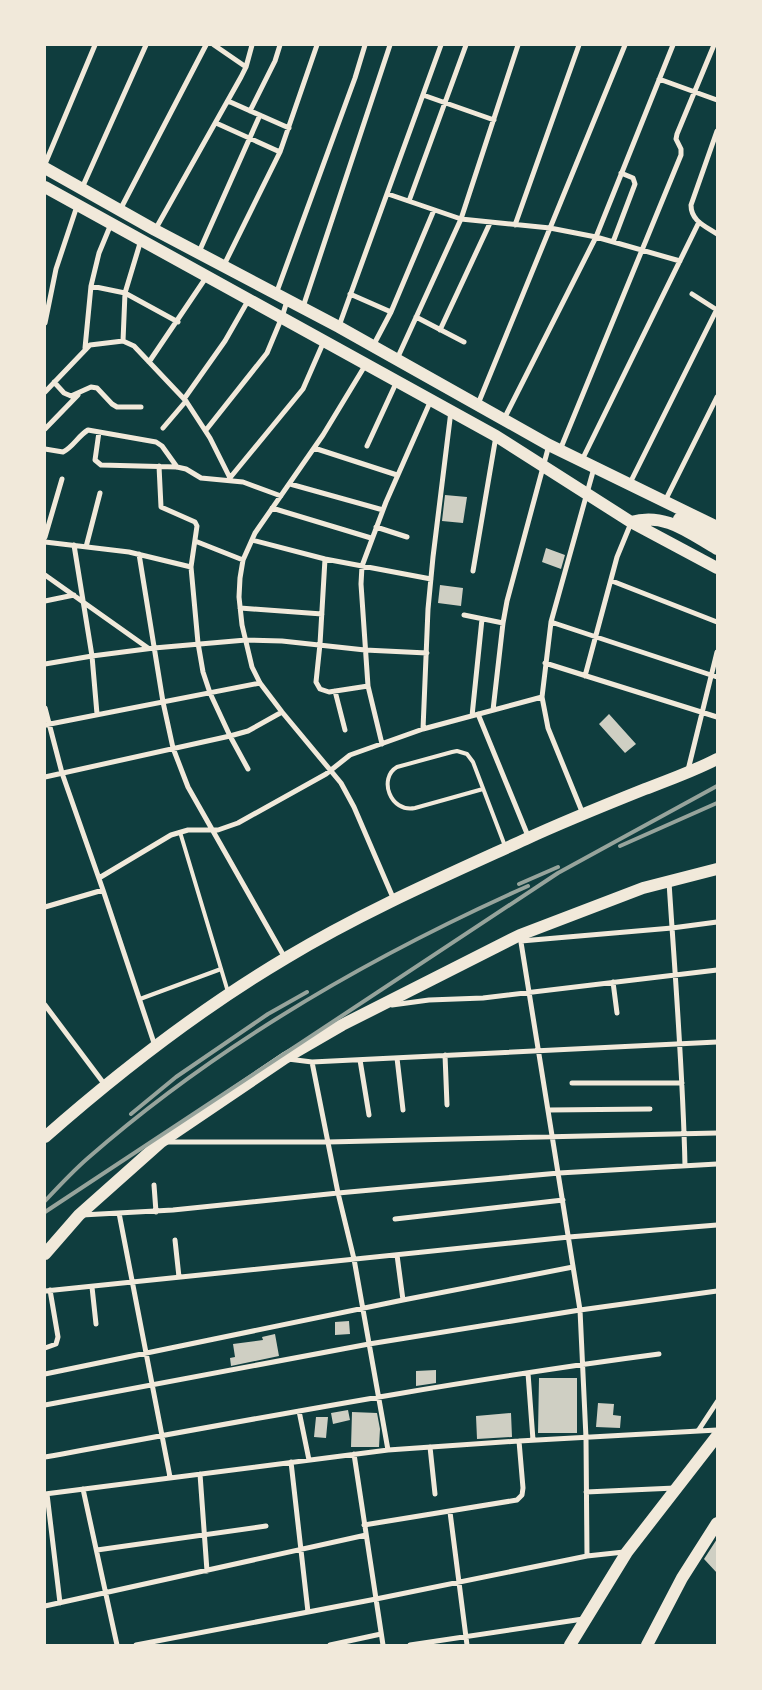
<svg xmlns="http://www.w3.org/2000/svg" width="762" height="1690" viewBox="0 0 762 1690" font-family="Figtree,sans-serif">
	<rect width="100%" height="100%" fill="#0f3d3e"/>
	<path fill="#cfcfc3" d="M445,495l22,2 -4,26 -21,-2z
		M546,548l19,7 -4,14 -19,-7z
		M440,585l23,3 -2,18 -23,-3z
		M609,714l27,30 -11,9 -26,-29z
		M349,1321l1,13 -15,1v-13z
		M275,1334l4,22 -48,10 -1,-8 5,-1 -2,-13 30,-4 -1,-3z
		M436,1370v13l-20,3v-15z
		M539,1378h38v55h-39z
		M598,1403l16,1 -1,11 8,1 -1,12 -24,-1z
		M348,1410l2,10 -17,4 -2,-11z
		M352,1412l25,1 3,16 -1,18h-28z
		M511,1413l1,24 -35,2 -1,-23z
		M316,1417h12l-2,21 -12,-1z
		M717,1539v34l-13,-14z"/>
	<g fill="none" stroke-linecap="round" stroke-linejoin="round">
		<path stroke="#f1e9da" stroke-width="4" d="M483,789l-68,19c-25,5 -37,-30 -18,-41l55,-15 5,-1 10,3 6,8 32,84
			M180,832l48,160
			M140,999l81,-30"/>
		<path stroke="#f1e9da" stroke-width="5" d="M214,45l32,22
			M659,79l58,21
			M423,95l71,25
			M228,101l61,27
			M250,111l25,-50 5,-16
			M216,123l64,29
			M717,131l-26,74c0,16 14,21 26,29
			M45,164l50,-119
			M82,188l64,-143
			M388,194l73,25 89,9 46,9 84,24
			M409,201l57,-156
			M120,210l86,-165
			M515,225l64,-180
			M155,230l86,-153 5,-10 6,-22
			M613,242l22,-58 -2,-6 -12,-5
			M199,252l61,-137
			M224,265l56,-113 37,-107
			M91,286l34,7 53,29
			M276,294l79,-216 10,-33
			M350,294l41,18
			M692,294l25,16
			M303,307l87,-262
			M416,317l48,25
			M45,323l11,-54 21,-63
			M339,326l102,-281
			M440,330l50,-107
			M123,341l2,-48 16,-53
			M373,346l18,-34 43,-102
			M85,348l6,-62 8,-33 12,-29
			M397,359l64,-140 57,-174
			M149,362l58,-86
			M366,364l-43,71 -68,98 -12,27 -3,18 -1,19 3,28 10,42 8,16 22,29 59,71 13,24 40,93
			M54,382l10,11 7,3 20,-9 6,1 15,16 5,3h24
			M45,392l45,-47 33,-4 11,5 52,55 24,37 20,40
			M184,399l41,-58 24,-42
			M478,404l147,-359
			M504,419l92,-182 77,-192
			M163,428l23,-27
			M45,429l33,-34
			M206,430l61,-77 15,-36 5,-16
			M99,432l-4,28 6,5 76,2 9,2 15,9 42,4 38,14
			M367,446l30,-65
			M314,448l83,27
			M45,449l18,3c10,-5 15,-16 25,-22l68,12 6,4 15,21
			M560,450l121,-295v-6l-5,-10 1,-5 37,-89
			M582,460l117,-238
			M159,466l2,41 34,15 2,4 -6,41 7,76 5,29 7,21 20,43 18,33
			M229,479l74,-90 21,-48
			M630,483l87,-174
			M290,484l93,26
			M665,501l52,-104
			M272,508l99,30
			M376,527l31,10
			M45,537l17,-58
			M252,540l73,19 106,20
			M195,541l48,19
			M45,542l84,10 62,15
			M74,545l18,111 5,58
			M86,547l14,-54
			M139,554l24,148 10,46 15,39 97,171
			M325,559l-5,85 -4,38 4,7 9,3 39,-6
			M473,571l23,-135
			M45,575l103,73
			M612,581l105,41
			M45,601l29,-6
			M240,608l82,6
			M464,615l39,8
			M551,622l166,55
			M545,663l172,54
			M45,664l47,-8 62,-8 92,-8 36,1 83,9 62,3
			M585,676l32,-119 14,-34
			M335,691l10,39
			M45,708l17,65 41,117 52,156
			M493,710l10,-87 4,-22 42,-156
			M478,714l50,122
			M472,716l10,-97
			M45,725l215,-42
			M423,729l5,-120 5,-52 18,-146
			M382,744l-14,-58 -7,-102 1,-18 24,-64 45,-102
			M688,770l29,-118
			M45,777l185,-41 18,-5 34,-19
			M583,814l-35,-86 -6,-31 9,-75 43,-154
			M99,878l72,-43 17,-5h30l20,-7 88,-49 24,-19 73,-26 119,-32
			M669,882c6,94 14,189 16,284
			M45,907l58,-17
			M520,936l60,374 6,128 1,118
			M521,941l151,-13 45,-6
			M613,982l4,31
			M45,1005l60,80
			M392,1005l37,-5 54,-2 234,-28
			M445,1055l2,50
			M397,1058l6,52
			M288,1059l24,3 405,-20
			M360,1060l9,55
			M312,1062l26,131 16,66 34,191
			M572,1083h110
			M549,1110l101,-1
			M167,1142h161l389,-9
			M154,1185l2,27
			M119,1213l51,264
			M82,1215l91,-5 165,-17 221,-20 158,-9
			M395,1219l168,-19
			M175,1240l4,37
			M397,1255l6,45
			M92,1287l4,37
			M45,1291l524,-54 148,-12
			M45,1348l11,-4 2,-7 -8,-47
			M528,1373l5,67
			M45,1374l358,-74 170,-33
			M45,1405l324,-61 211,-34 137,-19
			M299,1411l10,49
			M698,1431l19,-29
			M430,1447l5,47
			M354,1454l29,191
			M45,1457c204,-37 408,-76 614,-103
			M291,1462l17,150
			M200,1474l7,97
			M83,1489l34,156
			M586,1492l89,-4
			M45,1494l343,-44 131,-9 198,-11
			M47,1494l13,109
			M450,1512l17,133
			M364,1525l153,-25 5,-5 1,-7 -4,-47
			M97,1550l169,-24
			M45,1606l321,-71
			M136,1645l240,-46 211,-43 37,-4
			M330,1645l51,-11
			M410,1645l173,-26"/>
		<path stroke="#f1e9da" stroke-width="12" d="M45,168l110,62 184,97 210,118 168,82
			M45,187l451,249 135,86 86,46
			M679,519l38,20
			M631,522c34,-10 58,11 86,27
			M45,1137c75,-66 155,-128 241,-179 76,-46 159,-82 240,-119 39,-18 79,-34 119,-50 24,-9 49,-18 72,-30
			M45,1254l34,-39 82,-73 124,-84 57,-33 178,-90 123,-47 74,-19"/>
		<path stroke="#f1e9da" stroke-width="12" d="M570,1645l57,-93 90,-116
			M647,1645l35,-67 35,-55"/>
		<path stroke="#97a49c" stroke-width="4" d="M620,846l97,-43
			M519,884l39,-17
			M131,1114l45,-37 92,-63 39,-22
			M45,1201c14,-15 28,-30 43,-43 130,-114 283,-202 440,-272
			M45,1212l513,-339 159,-87"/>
	</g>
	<rect width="762" height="1690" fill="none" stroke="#f1e9da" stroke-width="92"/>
</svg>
